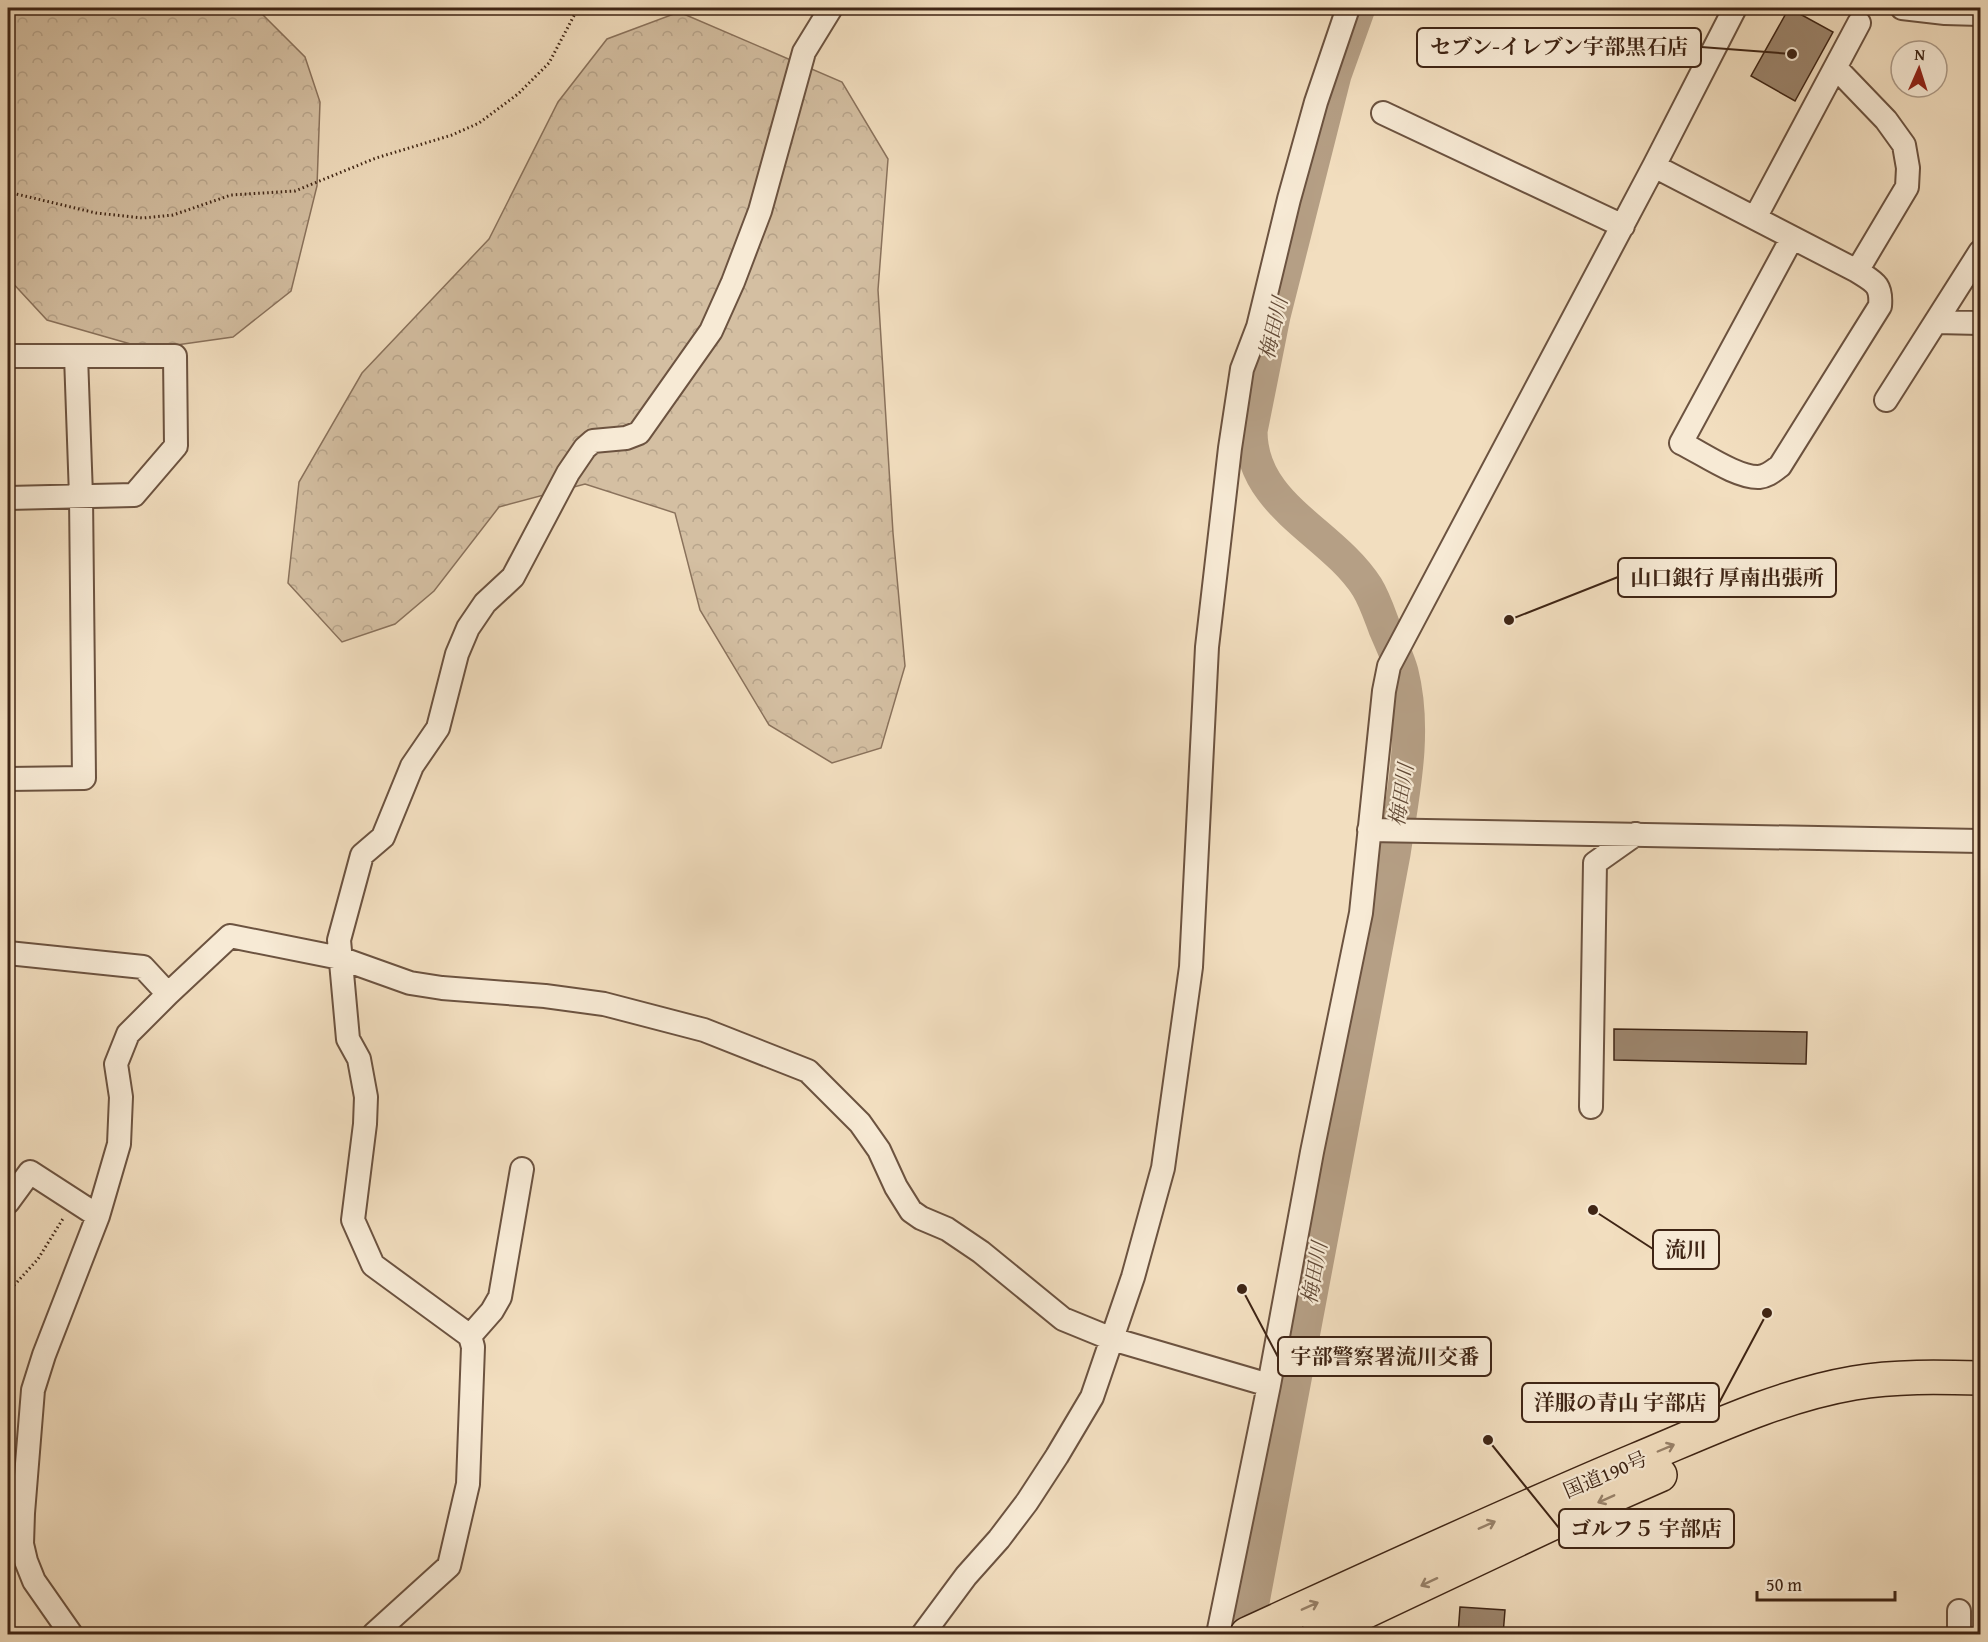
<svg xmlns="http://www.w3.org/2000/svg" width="1988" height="1642" viewBox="0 0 1988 1642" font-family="'Gentium Book Plus','Noto Serif JP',serif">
	<defs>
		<pattern id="forest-crowns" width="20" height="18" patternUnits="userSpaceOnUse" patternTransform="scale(1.5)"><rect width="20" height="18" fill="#d4bfa2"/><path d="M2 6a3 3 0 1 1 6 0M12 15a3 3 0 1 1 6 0" fill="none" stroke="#b7a48b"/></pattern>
	</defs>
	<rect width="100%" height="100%" fill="#f2debf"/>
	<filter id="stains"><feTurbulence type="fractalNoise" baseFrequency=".00333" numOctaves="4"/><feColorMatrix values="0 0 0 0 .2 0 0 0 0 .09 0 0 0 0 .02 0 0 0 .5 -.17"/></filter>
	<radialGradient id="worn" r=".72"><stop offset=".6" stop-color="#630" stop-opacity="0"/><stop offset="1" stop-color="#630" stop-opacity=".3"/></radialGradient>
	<path fill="url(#forest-crowns)" stroke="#8a725c" stroke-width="1.5" d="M8,8h248l49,49 15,45 -3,84 -26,105 -58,46 -85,12 -101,-29 -39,-42z
		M679,12l163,70 46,77 -10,131 15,243 12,133 -24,82 -49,15 -63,-38 -69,-115 -25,-97 -90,-29 -86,23 -65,84 -39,33 -53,18 -54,-59 11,-101 63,-109 127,-134 69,-137 49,-63z"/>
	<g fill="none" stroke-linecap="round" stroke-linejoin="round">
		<path stroke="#b59f85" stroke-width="33" d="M1247,1634l147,-780c9,-60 23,-122 8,-182 -4,-14 -11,-29 -17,-43 -5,-13 -10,-29 -18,-42 -36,-56 -116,-81 -116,-156l23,-115 61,-241 24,-67"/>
	</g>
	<path fill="#9c856d" stroke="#3f2515" stroke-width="1.5" d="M1789,8l44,24 -38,69 -44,-25z
		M1614,1029l193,3 -1,32 -192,-4z
		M1460,1607l45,3 -2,25h-45z"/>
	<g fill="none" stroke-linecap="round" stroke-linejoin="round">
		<g stroke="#6c5340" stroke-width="26">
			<path id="minor" d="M1902,8l43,5 35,1
				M1836,68l50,52 18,25 4,23 -1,19 -50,84
				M1383,113l240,113
				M1654,166l203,105c17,11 25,13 23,35l-100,160c-7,5 -12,10 -21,11 -22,1 -57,-24 -78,-34l111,-205
				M1755,218l104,-195
				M1936,322l44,1
				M8,356h167l1,90 -42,49 -126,3
				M1886,400l94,-148
				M8,779l76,-1 -3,-282 -5,-140
				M1369,830l611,11
				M8,953l135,14 25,27
				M1591,1107l4,-244 41,-29
				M8,1202l22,-30 68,44
				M470,1336l22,-25 8,-14 22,-128
				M71,1634l-37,-53 -8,-20 -4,-17 1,-31 10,-123 11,-35 54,-139 21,-72 2,-47 -5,-33 12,-30 40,-40 62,-58 110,22 70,25 32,5 103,8 59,8 100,26 104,41 52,52 19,27 17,37 15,24 10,7 26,11 34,23 82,67 49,20 157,46
				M374,1634l75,-68 19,-82 5,-137 -3,-11 -97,-71 -20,-45 12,-96 1,-27 -7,-38 -11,-20 -9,-99 23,-85 21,-18 29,-71 26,-38 19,-74 11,-26 17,-25 28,-26 55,-104 17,-25 8,-7 33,-3 13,-5 72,-102 22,-49 27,-71 44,-159 27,-44
				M923,1634l43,-58 33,-37 28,-37 30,-46 35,-59 41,-120 30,-109 28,-201 16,-320 23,-199 12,-79 16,-42 31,-128 27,-97 32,-94
				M1218,1634l51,-249 43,-233 49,-239 23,-222 5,-25 265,-500 81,-158
				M1959,1634v-23"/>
		</g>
		<g stroke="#3f2515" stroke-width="36">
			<path id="highway" d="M1247,1634c129,-59 258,-119 389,-174 70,-29 142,-64 218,-77 42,-7 84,-6 126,-5
				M1318,1634l258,-122 84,-37"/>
		</g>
		<path stroke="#3f2515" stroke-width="3" stroke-dasharray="1.5 3" stroke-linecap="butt" d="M8,192l88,21 47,5 30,-3 58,-20 64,-4 81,-33 76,-23 27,-12 39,-29 31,-31 29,-55
			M8,1292l30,-33 26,-42"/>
		<use href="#minor" stroke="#f7ead5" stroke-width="22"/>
		<use href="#highway" stroke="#f2debf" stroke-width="33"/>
	</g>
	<defs><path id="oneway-shaft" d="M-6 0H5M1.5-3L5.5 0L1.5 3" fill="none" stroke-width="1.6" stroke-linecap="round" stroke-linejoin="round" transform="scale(1.5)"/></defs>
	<g stroke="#98826a">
		<use href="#oneway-shaft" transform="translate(1666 1448) rotate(-23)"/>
		<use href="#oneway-shaft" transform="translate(1606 1499) rotate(156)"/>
		<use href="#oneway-shaft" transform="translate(1487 1525) rotate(-24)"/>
		<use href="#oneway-shaft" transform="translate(1429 1582) rotate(155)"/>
		<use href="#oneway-shaft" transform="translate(1310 1606) rotate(-24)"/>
	</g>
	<g text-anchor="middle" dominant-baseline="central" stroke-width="4.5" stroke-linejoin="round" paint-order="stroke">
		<g font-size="20" fill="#3f2515" stroke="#f7ead5">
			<text transform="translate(1605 1474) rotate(-23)">国道190号</text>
		</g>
		<g font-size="21" font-style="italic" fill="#624a37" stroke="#f7ead5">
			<text transform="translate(1273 328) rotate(-77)">梅田川</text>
			<text transform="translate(1401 795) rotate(-81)">梅田川</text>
			<text transform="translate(1314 1273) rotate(-80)">梅田川</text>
		</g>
	</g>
	<path fill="none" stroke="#3f2515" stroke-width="2" d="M1792 54L1701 47M1509 620L1618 577M1593 1210L1653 1249M1242 1289L1278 1357M1767 1313L1719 1403M1488 1440L1559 1528"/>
	<g fill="#3f2515" stroke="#f7ead5" stroke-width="2">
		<circle cx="1792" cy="54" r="6"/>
		<circle cx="1509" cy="620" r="6"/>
		<circle cx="1593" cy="1210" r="6"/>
		<circle cx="1242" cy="1289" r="6"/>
		<circle cx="1767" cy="1313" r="6"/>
		<circle cx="1488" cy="1440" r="6"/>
	</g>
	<g fill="#f7ead5" stroke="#3f2515" stroke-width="2">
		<rect x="1417" y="28" width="284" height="39" rx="6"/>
		<rect x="1618" y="558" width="218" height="39" rx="6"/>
		<rect x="1653" y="1230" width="66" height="39" rx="6"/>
		<rect x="1278" y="1337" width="213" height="39" rx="6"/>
		<rect x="1522" y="1383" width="197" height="39" rx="6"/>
		<rect x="1559" y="1509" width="175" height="39" rx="6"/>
	</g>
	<g font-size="21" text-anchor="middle" font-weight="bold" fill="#3f2515">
		<text x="1559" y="54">セブン-イレブン宇部黒石店</text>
		<text x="1727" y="585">山口銀行 厚南出張所</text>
		<text x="1686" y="1257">流川</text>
		<text x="1385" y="1364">宇部警察署流川交番</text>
		<text x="1620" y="1410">洋服の青山 宇部店</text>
		<text x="1646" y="1536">ゴルフ５ 宇部店</text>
	</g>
	<rect width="1988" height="1642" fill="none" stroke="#f2debf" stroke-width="30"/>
	<rect x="9" y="9" width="1970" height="1624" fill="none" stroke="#3f2515" stroke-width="3"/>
	<rect x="15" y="15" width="1958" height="1612" fill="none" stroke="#3f2515" stroke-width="1.5"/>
	<g transform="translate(1919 69) rotate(3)"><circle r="28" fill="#f7ead5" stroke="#ad9b88" stroke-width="1.5"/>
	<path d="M0-4.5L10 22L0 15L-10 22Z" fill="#8f2418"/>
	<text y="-9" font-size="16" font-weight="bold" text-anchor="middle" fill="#3f2515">N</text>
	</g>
	<path d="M1757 1591v9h138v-9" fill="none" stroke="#3f2515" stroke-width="3"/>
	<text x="1766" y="1591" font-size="18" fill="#3f2515" stroke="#f7ead5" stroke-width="4.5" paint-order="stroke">50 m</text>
	<rect width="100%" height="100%" filter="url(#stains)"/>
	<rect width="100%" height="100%" fill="url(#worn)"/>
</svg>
